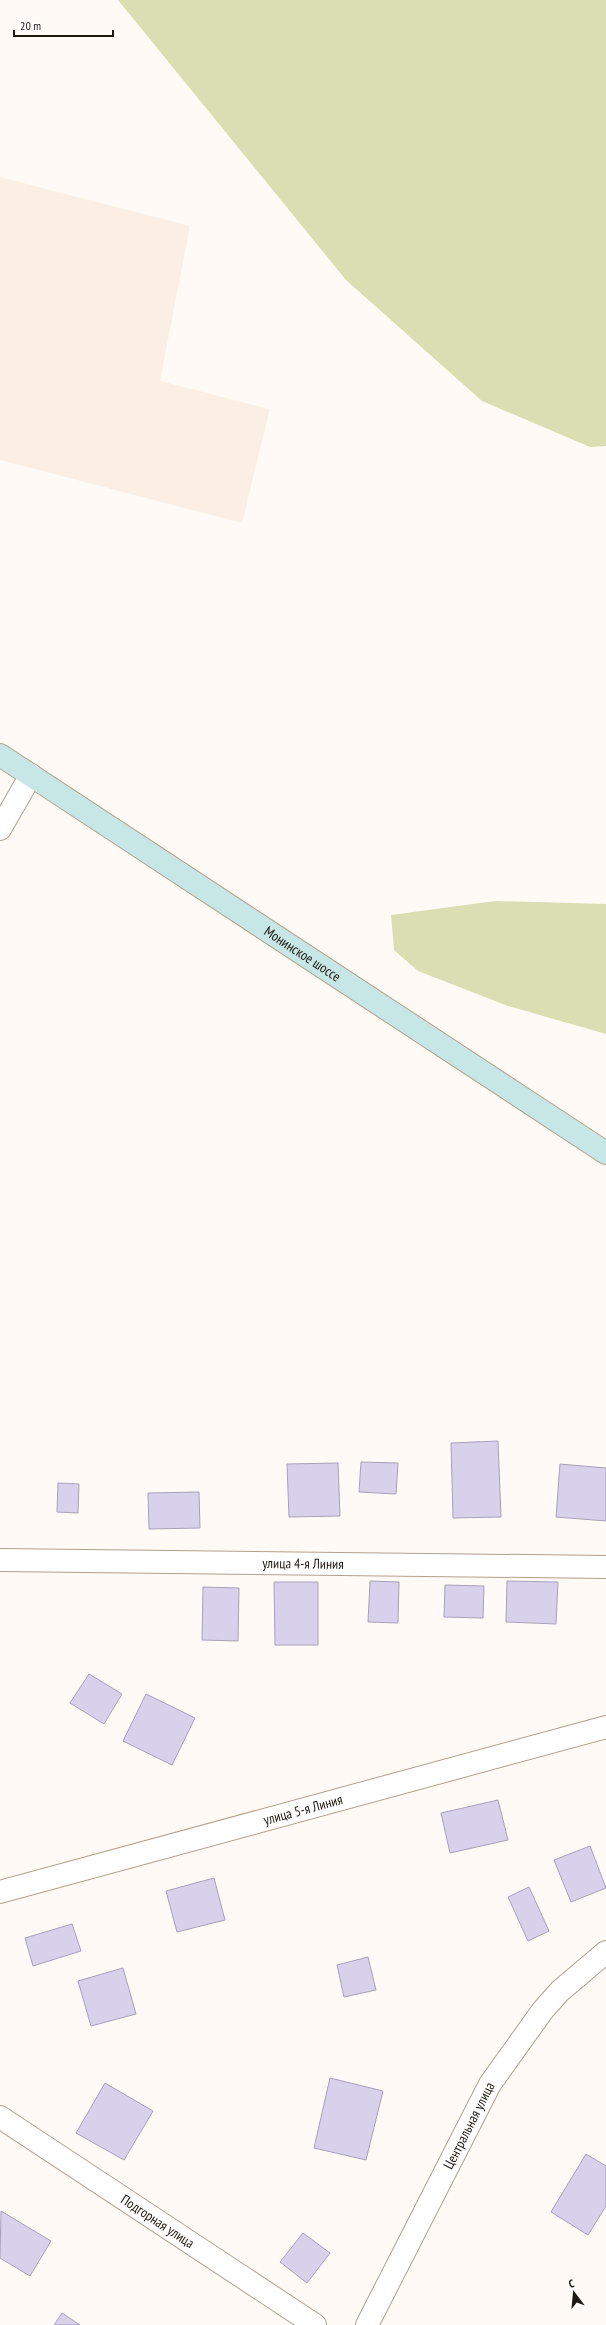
<svg xmlns="http://www.w3.org/2000/svg" width="606" height="2325" viewBox="0 0 606 2325" font-family="'PT Sans Narrow',sans-serif">
	<rect width="100%" height="100%" fill="#fffaf6"/>
	<path fill="#fbefe5" d="M0,177l190,49 -30,155 110,28 -28,114 -242,-63z"/>
	<path fill="#dadeb2" d="M118,0h488v446l-16,1 -108,-46 -136,-121z
		M495,901l111,3v130l-98,-28 -90,-35 -24,-21 -3,-35z"/>
	<path fill="#d8d1ec" stroke="#a7a1ba" d="M498,1441l3,76 -48,1 -2,-75z
		M361,1462l37,1 -2,31 -37,-2z
		M338,1463l2,53 -51,1 -2,-53z
		M560,1464l46,4v53l-50,-4z
		M58,1483l21,1 -1,29 -21,-1z
		M199,1492l1,36 -51,1 -1,-36z
		M370,1581l29,1 -1,41 -30,-1z
		M507,1581l51,1 -2,42 -50,-2z
		M274,1582h44v63h-43z
		M445,1585l39,1 -1,32 -39,-1z
		M203,1587l36,1 -1,53 -36,-1z
		M89,1674l33,20 -18,30 -34,-21z
		M146,1694l49,24 -23,47 -49,-24z
		M498,1800l10,40 -58,13 -9,-40z
		M590,1846l16,42 -35,14 -17,-42z
		M214,1878l11,42 -48,12 -11,-41z
		M529,1887l20,44 -21,10 -20,-44z
		M72,1924l9,27 -48,15 -8,-28z
		M368,1957l8,33 -32,7 -7,-32z
		M123,1968l13,46 -45,12 -13,-45z
		M330,2078l53,13 -17,69 -52,-12z
		M105,2083l48,28 -29,49 -48,-27z
		M586,2154l20,12v40l-18,29 -37,-23z
		M1,2211l50,30 -21,35 -30,-18z
		M303,2233l27,20 -23,30 -27,-21z
		M62,2313l18,12h-26z"/>
	<g fill="none" stroke-linecap="round" stroke-linejoin="round">
		<g stroke="#b49f8c" stroke-width="24">
			<g id="street">
				<path d="M0,829l31,-54"/>
				<path id="s1" d="M0,1560l606,7"/>
				<path id="s2" d="M0,1892l606,-165"/>
				<path id="s3" d="M0,2117l315,208"/>
				<path id="s4" d="M367,2325l123,-241 53,-74 17,-19 46,-39"/>
			</g>
		</g>
		<g stroke="#b49f8c" stroke-width="24">
			<g id="secondary">
				<path id="s5" d="M0,755l606,398"/>
			</g>
		</g>
		<use href="#street" stroke="#fff" stroke-width="22"/>
		<use href="#secondary" stroke="#c7e6e6" stroke-width="22"/>
	</g>
	<g text-anchor="middle" dominant-baseline="central" stroke-width="3" stroke-linejoin="round" paint-order="stroke">
		<g font-size="14" fill="#201911" stroke="#fff">
			<text stroke="none"><textPath href="#s5" startOffset="362">Монинское шоссе</textPath></text>
			<text stroke="none"><textPath href="#s1" startOffset="303">улица 4-я Линия</textPath></text>
			<text stroke="none"><textPath href="#s2" startOffset="314">улица 5-я Линия</textPath></text>
			<text stroke="none"><textPath href="#s4" startOffset="224">Центральная улица</textPath></text>
			<text stroke="none"><textPath href="#s3" startOffset="189">Подгорная улица</textPath></text>
		</g>
	</g>
	<g transform="translate(574 2293) rotate(344)" stroke="#ffffff" stroke-width="3" paint-order="stroke">
	<path d="M0-3L7 15L0 10L-7 15Z" fill="#201911"/>
	<text y="-6" font-size="11" font-weight="bold" text-anchor="middle" fill="#201911">С</text>
	</g>
	<path d="M14 30v6h99v-6" fill="none" stroke="#201911" stroke-width="2"/>
	<text x="20" y="30" font-size="12" fill="#201911" stroke="#ffffff" stroke-width="3" paint-order="stroke">20 m</text>
</svg>
